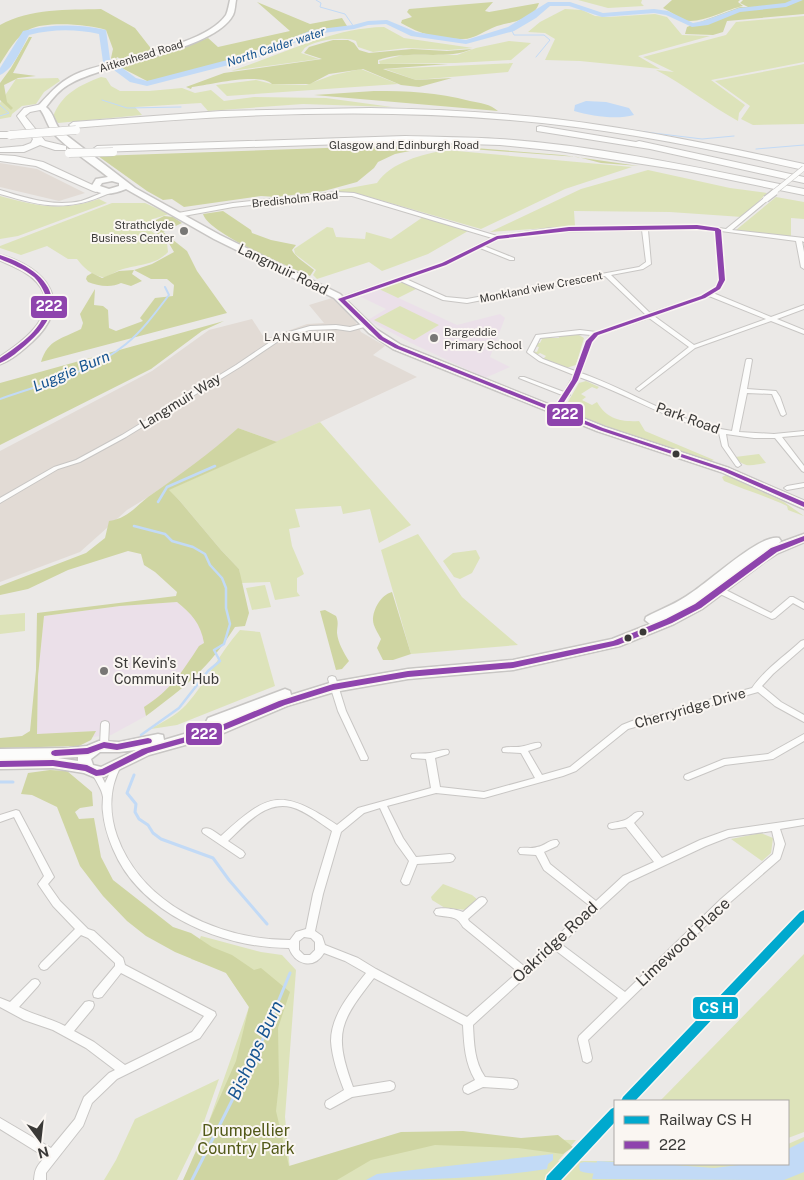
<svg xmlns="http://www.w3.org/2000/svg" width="804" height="1180" viewBox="0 0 804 1180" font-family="'Public Sans',sans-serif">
	<rect width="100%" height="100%" fill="#ebe9e7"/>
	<path fill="#e2dbd5" d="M0,163l37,6 48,24 -26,8 -59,-14z
		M332,298l23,23 6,11 24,14 -12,9 44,22 -140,65 -39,-14 -36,32 -57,39 -18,11 -47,42 -80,30v-131l152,-80 57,-41 43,-11 13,20 42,-15 17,-1 -15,-18z"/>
	<path fill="#ebe0e9" d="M379,289l78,36 43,-11 5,4 -15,39 20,10 -25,11 -74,-35 -43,-23 18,-11 -27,-13z
		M177,602l17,15 8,14 2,12 -33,44 -10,9 -17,11 2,9 -35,19 -19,2 3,-6 -58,4 1,-59 6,-60 76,-10z"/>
	<path fill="#dde3ba" d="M578,0h64l-1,3 3,3 -36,2z
		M565,9l17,1 13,6 14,1 46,-3 12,3 15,18 28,1 -72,20 22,13 -80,-8 -35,-1 10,-21 -10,-6 -17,-1 12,-10z
		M804,16v46l-93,18 34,25 -6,8 -1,8c-29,-16 -53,-36 -82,-51l18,2 -31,-15 83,-22 10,-13z
		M384,27l20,11 69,10 -24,2 -43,-2 -33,4 -15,-5 -2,-6c-10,-5 -40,-1 -50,6 -2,1 -3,4 -5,6l18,6 -88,12c51,-16 99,-43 153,-44z
		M509,41l22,2 -20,17 -56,3 -75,1 -1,-3 24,-6h54l19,-7z
		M513,63l-5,9 -92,8 -31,-11z
		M804,64v60l-51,1 -12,-6 9,-13 -35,-25z
		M361,69l37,15 -171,12 -11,-11 40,-5 16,4 34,1 27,-10z
		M101,77l5,1 5,8 9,5h29l33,-3 13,5 16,-3 13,11 30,-4 72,1 66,9 -89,-3 -95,7 -7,-8 -66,4 7,8 -84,8 -5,-6c8,-23 27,-32 48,-40z
		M58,78l2,3 -16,11 -8,12 -14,2 -10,8 -1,3 -11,2v-16l16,-24z
		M446,150l186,17 -67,22 -84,40 -122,-35 -26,-3 44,-8c14,-21 46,-29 69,-33z
		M648,170l82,18 37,5 -25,24 -72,-5 -96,-1 1,15 -85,6 91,-43z
		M0,196c39,10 59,16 99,3l8,4 -89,33 -18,3z
		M776,197l28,5v17l-13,-1v19l-55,-7z
		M112,203h33l24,11 -16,5 -6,5 3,6 17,13 1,9c-13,14 -31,12 -48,18 -6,2 -12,8 -18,7 -12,-3 -18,-9 -25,-18h-9l-21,-13 -26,9 -21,-7v-2z
		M423,217l45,14 -40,23 -46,17 -13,-9 -52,17 -4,-4 3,-5 -21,-16 -1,-5 33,-22 6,1 3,9 29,2 1,-7 25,7z
		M395,283h9l12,6 -18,9 -19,-9z
		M400,306l39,19 -25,15 -40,-20z
		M577,334l7,4 -8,27 -10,3 -23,-9 3,-3 -6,-3 -4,3 -4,-5 5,1 2,-5 -5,-1 1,-3h5l2,-4 -5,-1 12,-2 1,2h9l-1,-3z
		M586,381l13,6 -2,2 -5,-2 -11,7 5,3 -4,3 10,5 5,-3c10,17 23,20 42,19l6,10 69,29 -3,1 -90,-29 -54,-21 -2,-4 14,-24z
		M320,422l91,103 -32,18 -9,-34 -27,5 -2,-8 -46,3 5,18 -11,2 3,17 12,28 -7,4v14l3,4 -25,4 -5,-18 -29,1 -2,-14 -18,-19 -42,-50 -11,-10z
		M759,454l7,9c-14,2 -21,6 -31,-6z
		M726,475l58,27 20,14 -16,-6 -1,-4c-21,-10 -42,-16 -63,-25l-2,-4z
		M418,534l44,63 56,48 -107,9 -30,-104z
		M476,550l4,8 -8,15 -12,6 -6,-2 -11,-16 10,-8z
		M265,585l6,22 -19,3 -6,-22z
		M25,613v18l-25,3v-19z
		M240,630l20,2 15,54 -98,39 -26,4c11,-7 26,-14 35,-24 21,-23 33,-52 54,-75z
		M761,833l12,5 -2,15 -9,8 -31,-22z
		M443,884l29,11 6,5 -11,10 -22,-2 -13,-8 -1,-3z
		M201,936l60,16 21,3 14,15 -11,147 5,53 119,-32 167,2 -18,21h57v3l118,1 5,-1h50v-20l16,-7v43h-620l16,-33 49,-140 -24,-36 -34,-12z
		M804,954v178l-16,6v-37h-128z
		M219,1079l-19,54 -23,47h-73l12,-20 19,-41z"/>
	<path fill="#cfd5a2" d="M672,0h68l-2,2 5,4c-16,3 -44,19 -59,14 -7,-3 -14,-9 -21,-12z
		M743,0h61v14l-77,7 -4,11 -10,3 -28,-1 2,-7 53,-20h8l-8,-4z
		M257,2l53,22 32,-6 5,8 -74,17 -41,18 -70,19 -15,1 -29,-15 60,-17 30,-11 10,9 72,-16z
		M493,2l-8,9 4,1 50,-9c-5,17 -28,19 -42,23 -12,4 -23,14 -36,13 -22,0 -41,-5 -60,-16l1,-3 10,-3 -5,-5 2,-3z
		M101,9l34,19 18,23 -30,9 -6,-3 -1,2 4,1 -6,2 -3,-4 2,-9 -7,-19c-16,-6 -61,-9 -76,-1 -14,7 -22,23 -30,35v-39c31,-17 67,-15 101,-16z
		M29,37h3l-19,36 23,3 -18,2 -14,7 3,17 6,6 -2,2 -11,-10v-17l11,-15z
		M333,40h15l6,3 5,7 10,3 43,-4 35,2 25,-2c-27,12 -62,0 -94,11v4h70l-65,5 33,11 36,-2 -33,9 -18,-2 -38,-16 -34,5 -19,10h-38c-13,-12 -63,1 -80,3l-1,2 -5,-2 38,-14 98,-14 -18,-6 5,-6z
		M374,91c34,0 63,1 96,10 11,2 20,3 28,10l-184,-16z
		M449,146l113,9 77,11 -38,-3 -23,-6 -107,-8 -33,-1 -28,3 -15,3 -17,8 -4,6 -17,14 -33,9 -48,6 -15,-1 -77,11 -12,-8 -9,1 -16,-9 -49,-35 256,-9z
		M223,211l28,19 1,3 19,7 25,5 -4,5c3,7 15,14 22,20l-4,6c-22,-10 -101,-42 -107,-62z
		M164,216l9,1 9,6 -19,9 24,19 10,20 30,42 -186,49c7,-23 21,-23 40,-33l2,-6 -3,-9 15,-25 -1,16 9,1 5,4 1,18 7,3 27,-10 -3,-3 15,-20 18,-2 1,-11 -7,-6h-16l-17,-9 -2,4 10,7 -11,5 -10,-3c-9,5 -24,3 -33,-1l-2,-3 1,-3 5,-3 10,5 17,-7 15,-1 18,-6 22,-12 -7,-12 -15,-10 -4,-6z
		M224,321l-22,10 -51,38 -151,76v-62z
		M238,428l39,14 -108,48 10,10 42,50 18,19 10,44 -4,13 -10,1c-27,42 -50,60 -89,89l-2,-9c27,-17 38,-35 55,-61l5,-3c-3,-19 -13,-30 -27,-41l-57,4 -76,10 -6,60 -1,58 59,-3 -5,9 -12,6 -79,2v-10l22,-2 8,-5 6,-61 1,-57 139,-17 1,-4 -22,-20 -11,-7 -3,-11 -13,-3 -60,19 -40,19 -28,6v-9l86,-33 19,-15 4,-17c19,-3 25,-13 39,-24 32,-22 61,-43 90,-69z
		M392,592l19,62 -18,6h-10l-6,-12 4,-9c-3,-6 -8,-13 -8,-19 0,-11 8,-25 19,-28z
		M325,610l11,6c3,7 1,10 1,17 1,10 7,20 12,28l-7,8 -6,1 -16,-59z
		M50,770l17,1 25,21 1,14 -13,2 -5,4 4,7 15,-1 7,39 12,23 60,47 18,6 21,14 20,8 22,15 7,-2 29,24 -12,36 1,56 -3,27 13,55 112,-34 62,-1 58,7 37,-3 15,12 -10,7 -45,-6 -83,-3 -64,15 -34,20h-154l53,-119 13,-54 -23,-34 -51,-21 -29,-16 -19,-15 -24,-25 -23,-30 -23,-59 -25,-12 -11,-1 7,-21z"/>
	<path fill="#c2daf6" d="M586,101l20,1 23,6 5,7c-18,5 -42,1 -60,-4l1,-6z
		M804,1141v31l-20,8 -192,-1 5,-18 18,1v2h46l53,4 33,-4h41v-15z
		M553,1154v6l-5,4 -1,5c-60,9 -120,11 -181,11l11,-6z"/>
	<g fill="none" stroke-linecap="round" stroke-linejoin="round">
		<path stroke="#c2daf6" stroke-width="1" d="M316,0l5,3 -1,4 25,7 9,13
			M511,29l3,6h30l6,5 -14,17
			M102,100l25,8 54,-1
			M0,105l9,8 -9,3
			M629,130l73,9 32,-3
			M756,149l48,-4"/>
		<path stroke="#c2daf6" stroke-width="2" d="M0,399c42,-15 91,-26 126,-55 17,-14 30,-32 43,-49l-4,-8"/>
		<path stroke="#c2daf6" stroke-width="2.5" d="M158,502l9,-15 48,-21
			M134,526l31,8 7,7 21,6 12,7 5,11 12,13 4,10v20l4,16 -6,20 -10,6 6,11 -12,10 -29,37 -38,27"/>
		<path stroke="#c2daf6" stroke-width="3" d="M134,775l-7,18 9,11 -1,8 4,7 9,6 5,8 8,6 52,19 16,22 38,44
			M0,782h13
			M192,1180l70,-139 28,-68"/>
		<path fill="#c2daf6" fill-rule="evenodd" d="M584,1162l21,1 4,1 1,4 -1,4c-8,3 -21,2 -29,-1l-1,-4 1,-4z"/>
		<path fill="#c2daf6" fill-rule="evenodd" d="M792,0h11l-17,7 -46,5 -32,13 -16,2 -26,-12 -12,-2 -52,4 -33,-11h-19l-14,12 -22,13 -48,13 -55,-8 -25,-12 -18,1 -14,4 -38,5 -56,23 -113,29 -17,-4 -27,-20 -4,-28c-24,-5 -46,-5 -70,1 -7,12 -15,34 -29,40v-7l23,-37c29,-7 54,-7 83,-1l4,29 26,19 11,3 107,-28 58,-23 41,-5 15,-4 19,-1 29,12 50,8 42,-13 40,-25h22l33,11 51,-4 14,2 25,12 10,-2 36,-13 46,-5z"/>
		<g stroke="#c8c6c4" stroke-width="2">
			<path id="street" d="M0,190c26,8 53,17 81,11 10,-3 19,-8 29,-11l5,1c-5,2 -10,4 -15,6 -37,15 -63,8 -100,-3z
				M336,192l18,1 143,43 54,-8 146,-3 29,4 38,-31h4v2l-36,30 72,8v4l-2,-1 2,11v17l-3,-2 -5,-26 -75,-10 4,49 -5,9 -7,4 58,24 33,-12v4l-27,10 27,11v4l-33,-13 -76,27 -56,43 -3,-2 1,-1 52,-41 -40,-29 -51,17 -6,7 -11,31c51,18 97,50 151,58l14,-71 1,-1h4l1,1 -5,29 29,2 4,6 6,17 -3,2 -2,-1 -9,-21 -25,-1 -8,39 35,2 30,-3v4l-22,2 22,29v6l-2,-1 -27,-33h-21l-28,-4 2,12 13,19 -3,2 -2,-1 -14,-20 -3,-13c-49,-12 -92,-39 -140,-56l-10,17 1,1 -3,2 -10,15h-4l-1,-1 10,-16 -43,-17 1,-1h4l40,15 10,-17 -35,-14 -11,-8 -1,-1 9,-17 44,-5 16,2 50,-17 -41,-39 -138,27 -24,-3 -43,-19 -59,20 -3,-2 1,-1 103,-35 50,-25 -140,-42h-16l-103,11 -55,10 -3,-2 3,-2 55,-10zM697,229l18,2 4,49 -3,7 -15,9 -51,17 -39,-38 32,-6 8,-5 -3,-34zM642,230l4,32 -7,5 -172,32 -21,-2 -40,-18 40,-14 34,-17 30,12h4v-2l-30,-12 14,-7 53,-7zM709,296l57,23 -72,26 -40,-29zM580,334l11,1 -5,6 -11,30 -32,-12 -10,-7 7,-14z
				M366,323l3,2 -1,1 -18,5 -14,-2 -26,1 -24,6 -46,31 -114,70 -46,25 -22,7 -58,34v-5l54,-31 22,-7 46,-25 114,-70 46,-31 28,-8 26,-1 14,2z
				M804,483v4l-17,3 -3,-2 3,-2z
				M716,588h6l49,25 19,-16h3l11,6v6l-11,-6 -18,15 -3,1 -56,-27 -1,-2z
				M804,640v7l-31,27 -11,12 19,16 23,13v7l-29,-16 -17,-14 -130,37 -52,42 -13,5 -79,22 -48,-5 -49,13 16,32 13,19 34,-3 3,1 2,3 -2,3 -3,1 -33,2 -8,20 -3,1 -3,-1 -2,-3 8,-20 -13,-18 -16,-35 -16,5 -23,19 -18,62 -8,37 7,5 3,9 33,13 18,11 91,48 51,-45 -55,-45c-7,-13 -15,-9 -27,-12l-2,-3 2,-3c7,-2 20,0 27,3l16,-14 3,-1 3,1 2,3 -2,3 -17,15 1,2 55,45 66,-60 -46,-36 -8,-15 -16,-1 -2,-3 2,-3c6,-1 12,1 17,-1 8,-1 12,-8 20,-7l2,3 -2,3 -13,6 6,12 46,37 27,-25 31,-14 -28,-35 -14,2 -3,-1 -1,-2 1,-2c5,-2 13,-2 18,-5 6,-3 7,-8 15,-7l1,2 -9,9 28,35 38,-18 28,-10 76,-11v6l-24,4 5,15 -5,15 -53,46 -139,135 4,18 -1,3 -4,2 -4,-2 -5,-22 1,-3 39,-38 -63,-48 -82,75c1,18 1,36 12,52l28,2 4,2 1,3 -1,3 -4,2 -30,-2 -15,7 -4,-2 -1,-3 1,-3 11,-6c-10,-17 -11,-35 -12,-55l-89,-47c-34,44 -41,54 -21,109l37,-6 4,2 1,3 -1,3 -4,2 -38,6 -22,12 -4,-2 -1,-3 1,-3 18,-11c-6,-16 -12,-32 -13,-49 0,-26 20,-49 35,-68l-21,-12 -21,-8c-10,17 -29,12 -35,-5 -67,0 -149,-34 -176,-99 -5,-12 -9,-24 -10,-37 -1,-5 0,-10 0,-15 -1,-8 -8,-17 -11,-24l1,-2 3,-1 3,1 6,12 9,-19 3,-1 3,1 1,2c-12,22 -12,47 -4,70 25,70 104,104 173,104l6,-8 10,-3 7,-35 19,-63c-12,-8 -26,-20 -41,-24 -26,-6 -46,18 -63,34l15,10 2,3 -2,3 -3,1 -37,-25 -1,-2 1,-2c6,-3 13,4 18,7 48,-44 60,-48 116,-11l21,-17 73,-20 -5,-29 -14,-1 -1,-2 1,-2c6,-1 12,0 18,-1 7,-1 12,-4 18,-3l1,2 -1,2 -13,4 5,29 44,5 51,-14 -14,-25 -18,-1 -1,-2 1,-2c7,-2 14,0 21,-2 6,-1 10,-4 16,-3l1,2 -1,2 -12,4 14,24 28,-8 52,-42 10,-4 120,-33c13,-19 33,-32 49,-47zM772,831l3,13 -2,10 -52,45 -96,93 -64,-48 68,-62 77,-36 23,-9zM304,937l7,1 4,4v8l-5,5h-6l-5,-5v-9z
				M332,676l3,1 1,2 10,32 22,47 -1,2h-6l-23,-49 -10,-32 1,-2z
				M105,721l3,1 1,2 -1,21 -1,2h-6l-1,-2 1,-21 1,-2z
				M804,734v7l-31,18 -48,6 -37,15 -3,-1 -1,-2 1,-2 39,-16 44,-5z
				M16,810l3,1 35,66 -6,7 12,17 28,28 6,2 29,27 2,7 90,47 1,3 -16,23 -83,41 -25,24 -9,23 -37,47v7h-12c1,-12 3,-14 11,-23l-45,-28v-11l51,30 24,-29 9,-22 25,-24 6,-3 -29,-22 -33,-18 -29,-10 -24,-13v-9l10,4 22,-22 3,-1 3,1 2,3 -2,3 -19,21c14,8 31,11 46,19l20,-24 4,-1 4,1 1,3 -1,3 -19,23 20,11 31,23 67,-33 12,-16 -83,-43 -19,24 -4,1 -4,-1 -1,-3 1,-3 21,-25v-3l-27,-25 -7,-3 -34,34 -3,1 -3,-1 -2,-3 2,-3 34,-34 -22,-23 -13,-19 -2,-3 6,-8 -30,-59 -14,5v-7z"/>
		</g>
		<g stroke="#c8c6c4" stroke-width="3">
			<path id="secondary" d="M0,255c46,13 75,48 32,87 -9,8 -20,18 -32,22v-7c23,-15 64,-45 37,-75 -10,-11 -24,-16 -37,-22z"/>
		</g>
		<g stroke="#c8c6c4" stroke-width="3">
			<path id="primary" d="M230,0h6c-1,5 -1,11 -3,15 -20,37 -128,47 -165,70 -10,6 -15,13 -22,22 8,6 8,16 15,24l74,57 85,47 120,59 36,35 25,16 204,82 124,41 75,33v8l-83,-37 -124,-41 -204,-82 -24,-16 -35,-35 -120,-59 -88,-50c-12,5 -26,8 -35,-2l5,-8 12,-2c-17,-14 -39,-27 -54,-43 -8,-9 -8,-19 -16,-27l1,-2c14,-15 22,-25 42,-33 35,-13 124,-26 145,-57 2,-4 3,-11 4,-15zM112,181l7,2v3l-10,3 -9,-3 2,-3z
				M804,534v8l-26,11 -14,9 -62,47 -28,15 -54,22 -107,24 -105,9 -74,13 -47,14 -73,31 -65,18 -45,22 -8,1 -12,-5 -31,-5 -53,1v-20l69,-1 18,-2 12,-5 20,1 39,-8 5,1 1,5 47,-14 -5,-4 2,-4 77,-29 5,2 1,4 42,-13 75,-13 105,-9 99,-21 38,-15 -5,-4 1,-3c15,-8 32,-14 45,-24 18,-11 70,-60 88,-55l2,3 -2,2zM136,750l-35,17 -8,-2 -2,-6 9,-7h19zM78,757v4l-20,-3z"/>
		</g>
		<g stroke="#c8c6c4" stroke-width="2">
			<path id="highway" d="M42,104l4,3 -1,2 -15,3 -5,4 20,25 21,5v4h-11l-15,-5 -16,7h-24v-4l23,-2 8,-3 2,-4 -16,-23 7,-8z
				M370,108c61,1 123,4 185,11 84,10 166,27 249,45v6c-97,-22 -195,-42 -294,-50 -146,-13 -291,-5 -437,8l-4,-3 4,-3 148,-11z
				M540,126l96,16 3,-1 165,36v6l-154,-34 -113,-18v-4z
				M0,132h10l4,3 -4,3h-10z
				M405,136c32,1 64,1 95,3 102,7 204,30 304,50v6l-117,-24 -128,-20 -59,-6 -95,-3 -308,10 -4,-3 4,-3z
				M0,155l15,1 28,6 58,27 -5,3 -3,-1 -57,-25 -36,-5z"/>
		</g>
		<use href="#street" fill="#fcfcfb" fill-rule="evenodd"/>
		<use href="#secondary" fill="#fcfcfb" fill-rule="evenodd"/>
		<use href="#primary" fill="#fcfcfb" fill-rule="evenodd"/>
		<use href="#highway" fill="#fcfcfb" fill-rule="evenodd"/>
		<g stroke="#c8c6c4" stroke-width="5.5" stroke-linecap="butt">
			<path id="street-bridge-far1" d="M773,193l31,-25"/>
		</g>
		<g stroke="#c8c6c4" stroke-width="8" stroke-linecap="butt">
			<path id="street-bridge" d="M766,199l9,-7"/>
		</g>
		<g stroke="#c8c6c4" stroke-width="9" stroke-linecap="butt">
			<path id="highway-bridge" d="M10,135l66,-5
				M69,153l44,-1"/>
		</g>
		<use href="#street-bridge-far1" stroke="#fcfcfb" stroke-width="4.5"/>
		<use href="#street-bridge" stroke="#fcfcfb" stroke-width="5.5"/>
		<use href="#highway-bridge" stroke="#fcfcfb" stroke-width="8"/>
		<g stroke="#faf6f2" stroke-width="3">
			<path id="bus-1" d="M697,225l21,3 3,2 4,50 -5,9 -15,9 -107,37 -6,7 -14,38 -19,30 44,18 124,41 77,33v5l-81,-36 -124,-41 -204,-82 -16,-9 -41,-40 104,-36 55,-27 72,-9zM697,229l18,2 4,49 -3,7 -15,9 -107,37 -8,8 -14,39 -18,28 -155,-62 -16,-9 -38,-37 101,-35 52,-26 71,-8z
				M0,255c48,16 74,48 28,88 -8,7 -18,16 -28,20v-5c21,-14 50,-33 46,-61 -2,-7 -7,-15 -12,-20 -10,-8 -22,-13 -34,-18z
				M804,536v5l-27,11 -76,56 -29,15 -54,22 -105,23 -105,9 -75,13 -48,15 -73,30 -64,18 -44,22 -8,1 -11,-5 -32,-5 -53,1v-6l53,-1 34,5 10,5 5,-1 40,-20 65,-18 72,-30 54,-17 75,-13 105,-9 100,-21 53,-22 29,-15 76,-56z
				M148,738l3,1 1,2 -1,2 -34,7 -13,-2 -16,6 -33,2 -3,-1 -1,-2 1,-2 3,-1 32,-2 17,-6 13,2z"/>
		</g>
		<use href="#bus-1" fill="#8e44ad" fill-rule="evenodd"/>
		<g stroke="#faf6f2" stroke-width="3">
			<path id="rail-1" d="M804,910v12l-169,179h-14l2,-4 177,-185z
				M615,1107v15l-54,58h-15l1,-4 64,-67z"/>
		</g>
		<use href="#rail-1" fill="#00a9ce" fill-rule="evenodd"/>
	</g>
	<g fill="#787775" stroke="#faf6f2" stroke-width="2">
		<circle cx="184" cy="231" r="5"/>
		<circle cx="434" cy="338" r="5"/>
		<circle cx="104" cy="671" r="5"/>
	</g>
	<g fill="#3a3937" stroke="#faf6f2" stroke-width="2">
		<circle cx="676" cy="454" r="4.5"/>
		<circle cx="643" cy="632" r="4.5"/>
		<circle cx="628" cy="638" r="4.5"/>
	</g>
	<g text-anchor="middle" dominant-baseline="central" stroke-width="4" stroke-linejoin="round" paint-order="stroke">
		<g font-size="11" fill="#3a3937" stroke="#faf6f2">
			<text transform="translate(141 56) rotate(-17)">Aitkenhead Road</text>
			<text x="404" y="145">Glasgow and Edinburgh Road</text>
			<text transform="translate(295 199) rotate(-6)">Bredisholm Road</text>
			<text transform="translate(541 287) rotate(-11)">Monkland view Crescent</text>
		</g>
		<g font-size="11" fill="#3a3937" stroke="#faf6f2" text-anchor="end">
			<text x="174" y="225">Strathclyde<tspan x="174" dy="13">Business Center</tspan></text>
			<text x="444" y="332" text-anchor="start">Bargeddie<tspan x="444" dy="13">Primary School</tspan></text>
		</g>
		<g font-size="12" font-style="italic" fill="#165491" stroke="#faf6f2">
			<text transform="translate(276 47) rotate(-18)">North Calder water</text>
		</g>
		<g font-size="12" letter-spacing="1" fill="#4e4b48" stroke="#faf6f2">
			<text x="300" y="337">LANGMUIR</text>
		</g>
		<g font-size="14" fill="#3a3937" stroke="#faf6f2">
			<text transform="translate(283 269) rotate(26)">Langmuir Road</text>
			<text transform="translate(180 401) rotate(-32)">Langmuir Way</text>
			<text transform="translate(688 418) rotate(20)">Park Road</text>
			<text transform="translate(690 708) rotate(-16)">Cherryridge Drive</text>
		</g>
		<g font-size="14" fill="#3a3937" stroke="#faf6f2" text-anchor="start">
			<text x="114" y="663">St Kevin's<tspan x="114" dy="16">Community Hub</tspan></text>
		</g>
		<g font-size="15" font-style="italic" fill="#165491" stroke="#faf6f2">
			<text transform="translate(71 371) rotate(-23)">Luggie Burn</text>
		</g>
		<g font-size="16" fill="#3a3937" stroke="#faf6f2">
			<text transform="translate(555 942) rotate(-43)">Oakridge Road</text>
			<text transform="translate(683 942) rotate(-43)">Limewood Place</text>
		</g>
		<g font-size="16" fill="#515817" stroke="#faf6f2">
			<text x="246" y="1130">Drumpellier<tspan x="246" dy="18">Country Park</tspan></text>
		</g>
		<g font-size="18" font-style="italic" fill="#165491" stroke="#faf6f2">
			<text transform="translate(255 1050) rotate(-65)">Bishops Burn</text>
		</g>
	</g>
	<g stroke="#faf6f2" stroke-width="2">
		<rect x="30" y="295" width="38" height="24" rx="5" fill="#8e44ad"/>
		<rect x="546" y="403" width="38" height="24" rx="5" fill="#8e44ad"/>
		<rect x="185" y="722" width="38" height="24" rx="5" fill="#8e44ad"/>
		<rect x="692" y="996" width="47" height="24" rx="5" fill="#00a9ce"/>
	</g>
	<g font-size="14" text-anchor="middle" font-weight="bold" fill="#fff">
		<text x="49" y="311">222</text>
		<text x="565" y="419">222</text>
		<text x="204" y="739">222</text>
		<text x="716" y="1013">CS H</text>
	</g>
	<rect x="614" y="1100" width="175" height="65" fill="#faf6f2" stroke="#adaaa7"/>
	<rect x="624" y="1116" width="25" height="8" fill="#00a9ce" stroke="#adaaa7"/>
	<text x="659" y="1125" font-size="15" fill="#3a3937">Railway CS H</text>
	<rect x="624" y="1141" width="25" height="8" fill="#8e44ad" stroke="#adaaa7"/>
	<text x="659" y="1150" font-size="15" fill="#3a3937">222</text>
	<g transform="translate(40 1140) rotate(165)" stroke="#faf6f2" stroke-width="4" paint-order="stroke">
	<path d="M0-4L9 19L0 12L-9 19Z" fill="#3a3937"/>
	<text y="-8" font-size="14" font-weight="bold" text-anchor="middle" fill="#3a3937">N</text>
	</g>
</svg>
